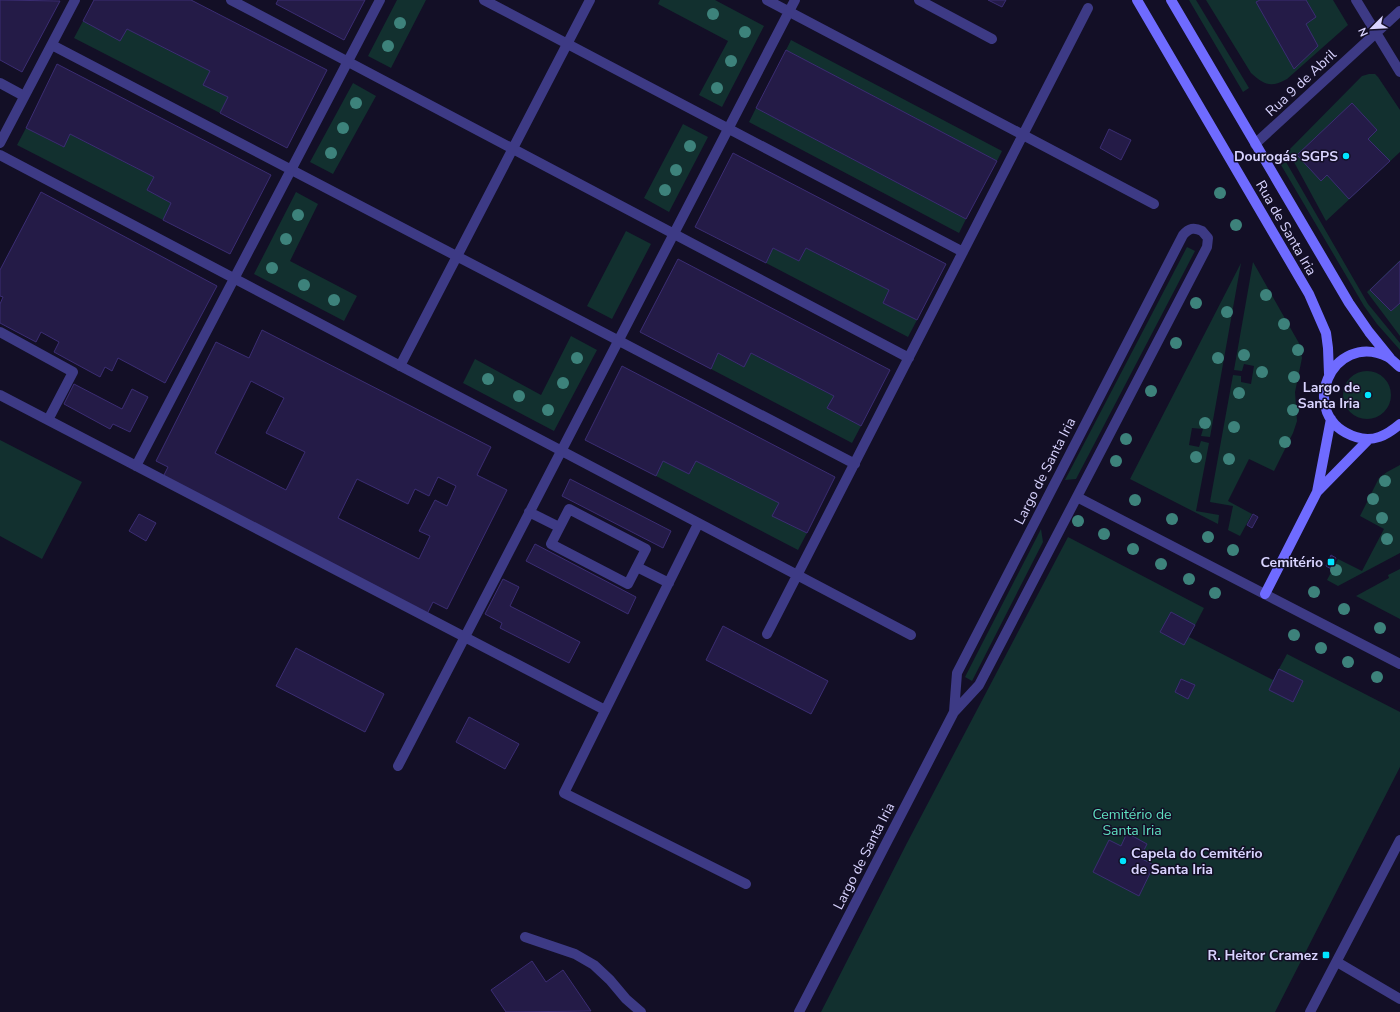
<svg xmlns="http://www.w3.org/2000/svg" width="1400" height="1012" viewBox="0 0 1400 1012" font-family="'Nunito Sans',sans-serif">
	<rect width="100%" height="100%" fill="#130f26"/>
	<path fill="#12302f" d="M397,0h29l-35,68 -23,-12z
		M660,0h55l49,26 -42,81 -23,-12 29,-54 -70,-37z
		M1189,0h7l53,88 -6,4z
		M1206,0h127l15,25 -61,54c-16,9 -23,6 -36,-6z
		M83,21l37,19 7,-11 83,42 -6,14 24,12 -8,16 -146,-75z
		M791,40l211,111 -5,10 -211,-111z
		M1369,74h6l3,3 22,33v42l-74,69 -38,-70 74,-75z
		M353,83l23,13 -43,78 -23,-12z
		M756,108l210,111 -7,14 -210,-111z
		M683,124l25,13 -39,75 -25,-14z
		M26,128l37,19 7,-13 84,43 -7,13 24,13 -8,17 -146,-75z
		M1286,162l82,142 32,39v7l-23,-26 -13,-18 -83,-141z
		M296,192l22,12 -28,57 67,35 -13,25 -90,-47z
		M626,231l25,13 -39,75 -25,-13z
		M1187,247l8,4 -119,228 -11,1z
		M773,248l26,13 7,-13 83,42 -6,13 34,17 -9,17 -142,-74z
		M1400,260v76l-33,-44z
		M1253,262l47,83 2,13 -7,34 2,29 -4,12 -19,38 -25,-12 -21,42 24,13 -12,22 -12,-6 5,-24 -23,-4 23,-127 8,1v6l10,2 3,-18 -10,-2 -2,7 -8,-1z
		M1241,263l-31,174 -9,-1 2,-7 -11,-1 -3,17 10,2 2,-6 8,2 -13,68 23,4 -1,9 -88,-45z
		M571,336l26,14 -43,81 -91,-48 12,-24 66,36z
		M718,353l26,14 7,-14 83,43 -6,12 33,18 -9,17 -141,-74z
		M1343 395a24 24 0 1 1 48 0a24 24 0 1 1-48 0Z
		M0,440l82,42 -40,77 -42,-23z
		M663,461l26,13 7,-13 83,42 -6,13 34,17 -9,17 -142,-74z
		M1400,465v88l-62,33 -11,-6 11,-21 24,12 22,-42 -24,-13 19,-38 8,-6z
		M1041,529l2,13 -71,139 -7,-4z
		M1068,537l136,71 -15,29 84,43 14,-26 113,58v55l-125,245h-454l86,-169z
		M1400,569v50l-44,-23 33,-18 -1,-3z"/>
	<path fill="#241b47" stroke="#3b2d73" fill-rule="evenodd" d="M0,0l60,1 -38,71 -22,-12z
		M94,0h97l136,70 -40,78 -67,-35 8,-16 -25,-12 7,-14 -83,-42 -7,12 -37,-20z
		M278,0h87l-21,40 -68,-36z
		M988,0h18l-4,7z
		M1260,0h46l10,17 -10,7 12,22 -24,23 -38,-67z
		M786,50l211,111 -31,58 -210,-111z
		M57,64l214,111 -41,79 -67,-34 8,-17 -24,-13 7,-13 -84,-43 -6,13 -38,-19z
		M1352,103l25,27 -9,9 22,22 -41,38 -22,-24 -6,6 -24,-26z
		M1109,129l22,11 -10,20 -21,-12z
		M733,153l213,111 -29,56 -34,-17 6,-13 -83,-42 -7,13 -26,-13 -7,15 -71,-36z
		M41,192l176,94 -52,97 -47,-25 -6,13 -7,-4 -5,10 -46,-25 5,-10 -18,-10 -5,10 -36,-19v-19l3,-7 -3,-1v-26z
		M678,259l212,111 -29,56 -34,-18 7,-12 -83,-43 -7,14 -26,-14 -7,16 -71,-37z
		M1400,261v42l-9,8 -21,-21z
		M262,330l229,117 -14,28 30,15 -60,119 -14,-7 -6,12 -265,-135 6,-12 -12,-6 60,-119 33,16zM251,381l33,17 -18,35 39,19 -19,38 -71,-37zM438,477l18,9 -9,20 -12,-6 -16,31 11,5 -11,23 -81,-41 19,-39 51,25 7,-15 14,7z
		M622,366l213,111 -28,56 -35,-17 7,-13 -83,-42 -7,13 -26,-13 -7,15 -71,-36z
		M74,384l48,25 10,-20 16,8 -18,35 -17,-8 -3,5 -46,-25z
		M570,479l101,52 -8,17 -101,-52z
		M139,514l17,9 -10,18 -17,-10z
		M1253,514l5,3 -6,11 -5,-3z
		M535,544l101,53 -8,17 -102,-53z
		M1331,555l5,3 -5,11 -5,-3z
		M503,579l16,8 -9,19 70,36 -11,21 -69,-35 2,-5 -17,-9z
		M1171,612l24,13 -11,20 -24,-13z
		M723,626l105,55 -17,33 -105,-54z
		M296,648l88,46 -19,38 -89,-46z
		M1279,669l24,12 -10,21 -24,-12z
		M1181,679l14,6 -7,14 -13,-7z
		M469,717l50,27 -14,25 -49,-27z
		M1127,833l20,11 -7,14 14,7 -15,31 -46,-24 16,-32 12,6z
		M532,961l14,21 17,-12 28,41 -85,1 -15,-22z"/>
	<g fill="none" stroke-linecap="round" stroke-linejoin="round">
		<path stroke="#3d3a85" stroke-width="10" d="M231,0l678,358
			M484,0l479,252
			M767,0l387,204
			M919,0l73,39
			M52,45l803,419
			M0,83l24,13
			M0,143l75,-143
			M0,155l911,480
			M0,332l73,40 -25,48
			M400,366l190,-366
			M0,395l605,315
			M136,466l244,-466
			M569,509l77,40 -18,35 -77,-40z
			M529,512l30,15
			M698,524l-134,269 182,91
			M637,567l32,16
			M767,634l321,-626
			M398,766l397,-766
			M525,937l50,17 19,11 16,15 16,19 15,13"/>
		<path stroke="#3d3a85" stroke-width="10" d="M1356,0l44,72
			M1255,144l145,-133
			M1077,497l323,167
			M1337,962l63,37
			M799,1012l155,-300 25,-27 228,-438 1,-9 -6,-7c-8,-4 -13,-3 -19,4l-226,438 -3,39
			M1310,1012l90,-172"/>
		<path stroke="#6f6bff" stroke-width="10" d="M1137,0l172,294 17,39 2,15 1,26
			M1171,0l178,303 20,29 21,26
			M1400,367c-4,-3 -7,-7 -12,-10 -56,-28 -94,60 -32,80 17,6 31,-2 44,-13
			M1317,492l52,-53
			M1265,594l52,-102 14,-73"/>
	</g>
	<g fill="#3d827b">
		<circle cx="713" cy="14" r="6"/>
		<circle cx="400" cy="23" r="6"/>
		<circle cx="745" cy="32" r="6"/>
		<circle cx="388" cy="46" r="6"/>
		<circle cx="731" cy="61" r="6"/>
		<circle cx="717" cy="88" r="6"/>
		<circle cx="356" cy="103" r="6"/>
		<circle cx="343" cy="128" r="6"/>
		<circle cx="690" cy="146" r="6"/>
		<circle cx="331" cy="153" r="6"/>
		<circle cx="676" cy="170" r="6"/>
		<circle cx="665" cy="190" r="6"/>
		<circle cx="1220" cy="193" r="6"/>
		<circle cx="298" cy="215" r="6"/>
		<circle cx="1236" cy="225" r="6"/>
		<circle cx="286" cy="239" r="6"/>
		<circle cx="272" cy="268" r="6"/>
		<circle cx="304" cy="285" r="6"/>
		<circle cx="1266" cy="295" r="6"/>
		<circle cx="334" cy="300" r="6"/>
		<circle cx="1196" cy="303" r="6"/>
		<circle cx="1227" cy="312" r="6"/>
		<circle cx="1284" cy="324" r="6"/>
		<circle cx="1176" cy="343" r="6"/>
		<circle cx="1298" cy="350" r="6"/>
		<circle cx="1244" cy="355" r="6"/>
		<circle cx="577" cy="358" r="6"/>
		<circle cx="1218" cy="358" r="6"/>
		<circle cx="1262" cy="372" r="6"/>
		<circle cx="1294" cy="377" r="6"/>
		<circle cx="488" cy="379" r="6"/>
		<circle cx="563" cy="383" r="6"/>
		<circle cx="1151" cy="391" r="6"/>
		<circle cx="1239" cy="393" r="6"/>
		<circle cx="519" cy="396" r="6"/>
		<circle cx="548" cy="410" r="6"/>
		<circle cx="1293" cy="410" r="6"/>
		<circle cx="1205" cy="423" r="6"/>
		<circle cx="1234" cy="427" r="6"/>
		<circle cx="1126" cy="439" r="6"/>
		<circle cx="1285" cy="442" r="6"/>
		<circle cx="1196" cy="457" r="6"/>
		<circle cx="1229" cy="459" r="6"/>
		<circle cx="1116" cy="461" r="6"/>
		<circle cx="1385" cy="481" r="6"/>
		<circle cx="1373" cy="499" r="6"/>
		<circle cx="1135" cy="500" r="6"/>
		<circle cx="1382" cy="518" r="6"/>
		<circle cx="1172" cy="519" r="6"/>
		<circle cx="1078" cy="521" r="6"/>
		<circle cx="1104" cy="534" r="6"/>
		<circle cx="1208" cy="537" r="6"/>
		<circle cx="1387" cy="539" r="6"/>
		<circle cx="1133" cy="549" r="6"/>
		<circle cx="1233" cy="550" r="6"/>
		<circle cx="1161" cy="564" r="6"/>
		<circle cx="1336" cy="570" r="6"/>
		<circle cx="1189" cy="579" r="6"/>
		<circle cx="1314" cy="592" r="6"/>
		<circle cx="1215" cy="593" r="6"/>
		<circle cx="1344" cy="609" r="6"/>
		<circle cx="1380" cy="628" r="6"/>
		<circle cx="1294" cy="635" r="6"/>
		<circle cx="1321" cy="648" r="6"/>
		<circle cx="1348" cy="662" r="6"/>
		<circle cx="1377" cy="677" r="6"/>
	</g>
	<g fill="#00e5ff" stroke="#130f26" stroke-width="1.5">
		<circle cx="1346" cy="156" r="4"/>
		<circle cx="1368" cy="395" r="4"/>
		<rect x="1327" y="558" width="8" height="8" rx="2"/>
		<circle cx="1123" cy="861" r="4"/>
		<rect x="1322" y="951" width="8" height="8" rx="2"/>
	</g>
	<g text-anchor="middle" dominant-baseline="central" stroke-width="3" stroke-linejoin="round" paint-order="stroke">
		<g font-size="14" fill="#d9d4ff" stroke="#130f26">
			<text transform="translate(1301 83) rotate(-43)">Rua 9 de Abril</text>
			<text transform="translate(1286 228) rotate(60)">Rua de Santa Iria</text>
			<text transform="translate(1045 471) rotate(-63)">Largo de Santa Iria</text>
			<text transform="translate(864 856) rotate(-63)">Largo de Santa Iria</text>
		</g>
		<g font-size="14" font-weight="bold" fill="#d9d4ff" stroke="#130f26" text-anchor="end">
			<text x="1338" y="156">Dourogás SGPS</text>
			<text x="1360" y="387">Largo de<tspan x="1360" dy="16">Santa Iria</tspan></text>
			<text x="1323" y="562">Cemitério</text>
			<text x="1131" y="853" text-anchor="start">Capela do Cemitério<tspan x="1131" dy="16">de Santa Iria</tspan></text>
			<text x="1318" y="955">R. Heitor Cramez</text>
		</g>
		<g font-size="14" fill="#5fe0c0" stroke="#130f26">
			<text x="1132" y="814">Cemitério de<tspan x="1132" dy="16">Santa Iria</tspan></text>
		</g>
	</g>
	<g transform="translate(1372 28) rotate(246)" stroke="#130f26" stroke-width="3" paint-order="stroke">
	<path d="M0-3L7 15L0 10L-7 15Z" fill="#d9d4ff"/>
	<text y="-6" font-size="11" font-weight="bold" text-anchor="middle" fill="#d9d4ff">N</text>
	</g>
</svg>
